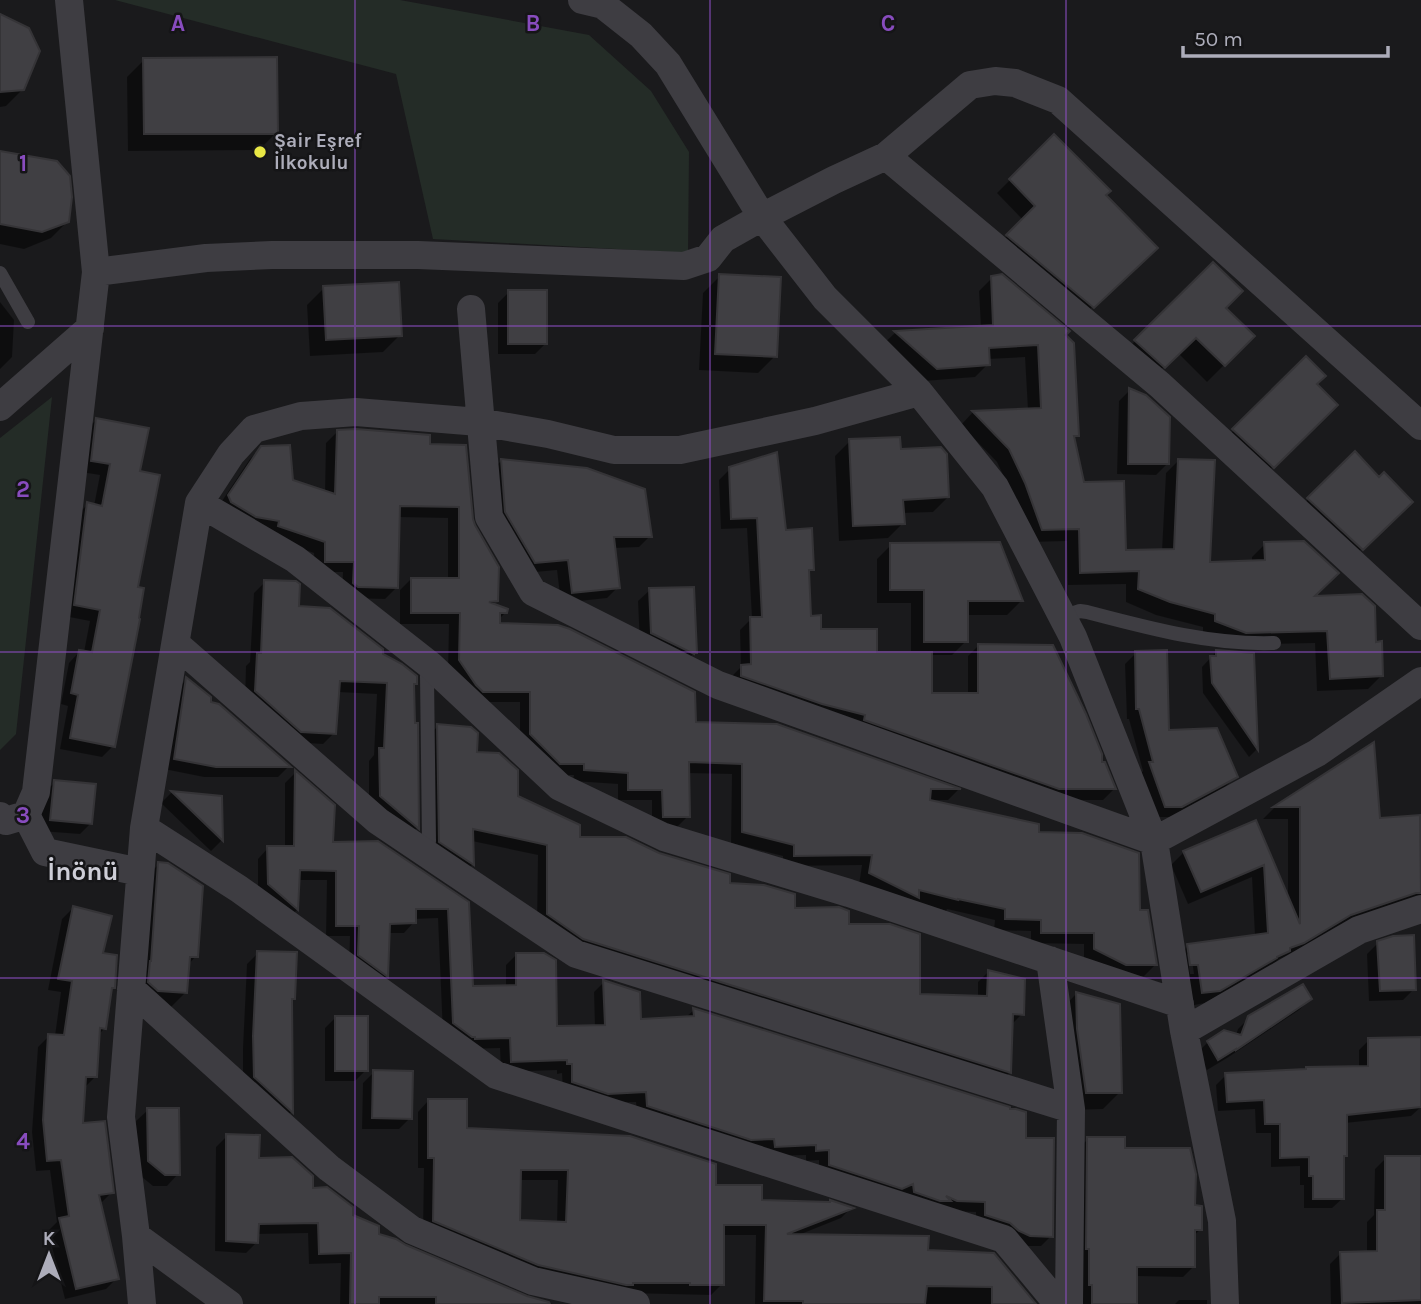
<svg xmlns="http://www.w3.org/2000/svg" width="1421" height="1304" viewBox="0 0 1421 1304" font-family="Karla,sans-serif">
	<rect width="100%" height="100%" fill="#1a1a1c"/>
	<path fill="#242c27" d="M115,0h285l189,35 62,56 38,61 -1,101 -255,-14 -37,-165z
		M52,397l-36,337 -16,16v-312z"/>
	<path fill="#0007" fill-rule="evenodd" d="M0,16l23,73 -17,17 -6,1z
		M144,60l132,73 -17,17 -131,1 -1,-74z
		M1054,136l50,59 7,93 -32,32 -85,-71 29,-29 -26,-27z
		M0,153l68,68 -17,17 -27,11 -24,-5z
		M1213,264l11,44 29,28 -46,46 -29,-29 -31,30 -28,-26z
		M720,276l55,80 -17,17 -59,-3 4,-77z
		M992,278l71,57 14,100 -4,4 10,45 41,68 38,-1 4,-78 13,-13 29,104 44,-2v-5l13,-13 46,54 63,45 7,33 -13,13 -51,2 -2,-48 -83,2 -29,-12v-6l-47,-12 -30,-13v-18l-58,1 -1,-44 -38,1 -16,-46 -16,-34 -36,-37 12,-13 55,-2 -3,-53 -37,2v5l-13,13 -51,4 -42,-36 13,-12 86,-6 -2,-36z
		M324,288l76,47 -17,17 -73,4 -3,-51z
		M509,292l37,51 -11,11h-37v-51z
		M0,302l14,18 -2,37 -12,12z
		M1306,358l9,26 21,21 -74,72 -39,-36z
		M1130,390l37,74 -11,11 -39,-1 2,-73z
		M96,420l42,52 -2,116 -23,158 -11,11 -42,-8 8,-43 -7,-2 8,-41 11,-12 4,1 6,-31 -26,-5 13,-101 11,-11 6,2 6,-31 -19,-3 4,-41z
		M337,432l91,14 43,73 25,82 -4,4 14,7 -7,7v6l195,99 83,2 181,64 -10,10h-21l110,33 101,79 17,53 -11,11h-29l-31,-15v-17l-53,-1v-12l-37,-1 1,-10 -48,-11 -1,2 -87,-26 3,-20 -79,1v-10l-52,-13 1,-69 -45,-1 1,43 -11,11 -25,1v-28h-34v-16l-45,-3 1,-6h-25l-29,-29v-44h-49l-23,-30 1,-48h-49v-34l11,-11h37v-61l-50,-1 -2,71 -11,11 -39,-1 -4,-3 1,-23h-28l-1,-19 -46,-16 -50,-30 32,-48 12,-11 30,33 33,11 1,-49z
		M850,441l98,56 -15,15 -31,1 1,10 -15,15 -49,3 -4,-85z
		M1355,454l24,25 31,23 -59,57 -54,-49z
		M501,461l149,75 -11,11 -25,1 4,39 -11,11 -46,5 -4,-33 -33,3 -29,-50 -5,-51z
		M730,469l55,62 27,38 -5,5 2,43 10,14 56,23h36v-51h-34v-44l14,-14 130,56 -14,14h-41v26l-14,14h-22v40h38v-39l11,-11 121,118h3l11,26 -11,11h-55l-317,-123 10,-10 -1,-37 12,-12 -5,-90 -26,1 -2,-49z
		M265,582l32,25 84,48 35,29 -4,3 1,37 3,1 1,103 -10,10 -38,-30v-47l5,-6 3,-61 -39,-2 -4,41 -11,11 -33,-2 -45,-39 1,-37 4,-4 4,-69z
		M650,590l45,62 -11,11 -44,-19 -2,-43z
		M1217,651l35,3 4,96 -7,7 -46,-64 -1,-26z
		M1136,653l31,78 69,45 -11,11 -55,30h-15l-15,-43 3,-3 -14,-52h-2l-2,-55z
		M187,679l23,25 78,63 -10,10h-74l-40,-8 12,-79z
		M438,726l37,28 41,43 62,42 150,45 65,25 54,17 71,70 60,1v-15l10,-10 34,42 -11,11 -1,47 -10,10 -427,-133 -36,-24 1,-70 -66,-14v24l-10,9 -33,-22 -1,-116z
		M1373,745l5,75 43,3v76l-142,60 -4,4 -70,40 -16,3 -14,-47 13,-13 67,-10 -3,-59 -64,27 -17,-39 13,-13 71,-30 33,77v-80h-25l11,-11zM1187,954h4l3,20h-4z
		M295,773l36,71 136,59 4,85 35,-1v-22l10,-10 39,73 40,-1 -1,-35 10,-10 36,39 45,-3 9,-8 331,129 26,97 -10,10h-22l-43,-21v-13l-30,-1 -127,-36v-15l-13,1v-6l-41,1 -128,-40 -1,-14 -39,1 -34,-11 -1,-19 -5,1v-4l-56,2 -1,-24 -35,1 -22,-15 -5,-116 -24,1v3l-10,11h-16l-1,43 -10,10 -28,-21 1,-29h-24l1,-56h-29l-1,30 -10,9 -29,-24v-36l10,-11h17v-65z
		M55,782l36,41 -11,11 -40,-3 4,-38z
		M171,793l49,5 1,43 -10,10 -50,-48z
		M159,864l37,92 -8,9 -2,27 -17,17 -28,-2 1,-126z
		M73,908l28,46 12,34 -3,2 -5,38 -7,7 -2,41 -11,11 -4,38 31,67 -12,12 17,74 -11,11 -41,10 -17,-68 9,-9 -7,-52 -14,1 -4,-39 6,-85 11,-11h6l6,-44 -13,-2 14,-71z
		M1378,943l36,46 -11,11 -34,1 -2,-47z
		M258,953l35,45 -2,2v112l-10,11 -38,-34v-41l4,-84z
		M1076,994l44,98 -17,17 -34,1 -9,-99z
		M1310,999l-11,11 -72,48 -20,12 -10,-17 11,-11 28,-7 2,-6 11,-11z
		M336,1017l30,53 -11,11h-30v-53z
		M1421,1039v68l-10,9 -66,7v32l-3,3v41l-10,9h-28v-23h-4v-19l-29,1v-34h-15l-1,-24 -37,2 -2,-26 10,-10 133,-7v-18l10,-10z
		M374,1072l36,46 -11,11h-37l1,-46z
		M428,1101l37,29 250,57 46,14 89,8 -9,9 -45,18 130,15 67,4 30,49h-268l1,-69h-33l-1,49 -11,11 -85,-2 -3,4 -200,-66 1,-63h-6v-56zM519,1180h39l-1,44 -39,-2z
		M148,1110l30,64 -11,12h-14l-16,-13 -1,-52z
		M227,1136l31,24 54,29 65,46 152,64 24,5h-213l1,-41 -32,1 -1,-31 -51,1v8l-11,11 -31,-2 1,-104z
		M1088,1139l36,10 69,57 7,24 -7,6v31l-10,10 -47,-1 -1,28h-56l-1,-155z
		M1386,1158h35v146h-90l-1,-40 11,-11h26v-31l7,-7 1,-46z
		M1179,1300h28v4h-32z"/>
	<path fill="#403f43" stroke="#353437" stroke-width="2" fill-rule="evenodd" d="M0,14l29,14 11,23 -16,39 -24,2z
		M277,57l1,77h-134l-1,-76z
		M1054,134l57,57 -5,4 52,53 -64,60 -88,-73 29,-29 -26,-27z
		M0,151l57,10 13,15 2,21 -3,25 -27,10 -42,-8z
		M1213,262l30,29 -17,17 29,28 -30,30 -29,-28 -31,30 -31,-28z
		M719,274l62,3 -4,80 -62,-3z
		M1002,274l68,57 -4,4 8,8 5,93h-5l10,46 40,-1 2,69 48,-1 4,-90 37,1 -5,102 55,-2 -1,-18 40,-1 35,32 -24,23 47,-2 13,12 1,36 6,-1 1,35 -53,3 -3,-48 -81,2 -31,-12v-7l-45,-12 -32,-13 1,-18 -59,2 -1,-44 -37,1 -17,-47 -16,-34 -37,-38 69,-3 -3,-63 -49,3 1,17 -53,4 -43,-38 99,-6 -2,-49z
		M399,282l3,54 -76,4 -3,-54z
		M508,290h39v54h-39z
		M1306,356l20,20 -9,8 21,21 -64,63 -42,-39z
		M1129,388l17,7 24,22 -1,47h-41z
		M96,418l53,10 -9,43 20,4 -22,112 6,1 -5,30 1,1 -25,128 -45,-9 8,-43 -7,-2 8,-43 13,2 8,-42 -26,-5 13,-103 15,4 8,-42 -19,-3z
		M356,429l74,6v9l36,1 7,74 2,6 24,42 -1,34 -9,1 19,7 -1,4h-7v10l58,2 12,4 125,63 1,30 81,2 184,65h-30l-1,11 109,24v8l43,1 57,20 1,57h8l9,55h-31l-32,-16v-16h-53v-13l-36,-1v-10l-47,-10v1l-39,-10v8l-50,-25 3,-18 -78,1v-11l-52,-13v-68l-53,-2 1,55h-27l-1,-27h-34v-17l-44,-3v-6h-24l-30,-30v-42h-47l-7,-7 -17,-25 1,-47h-49v-35h48v-71l-59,-1 -2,82 -40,-1 -5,-4 1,-21h-29v-20l-47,-16 1,-5 -23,-4 -25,-15 -3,-7 33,-49 29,-1 3,35 42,14 2,-64z
		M900,437l1,12 40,-2 6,7 2,43 -46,3 2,24 -52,2 -4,-87z
		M1355,451l24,26 5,-5 29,30 -50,48 -56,-52z
		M777,452l9,78 26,-2 2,42h-5l2,46 10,-1v14h56v23h55v41h46v-49l75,1 33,69 16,40v8h3l11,27h-57l-195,-69 1,-5 -43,-11 -81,-28v-11l10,-1 -1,-47h12l-5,-99 -26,1 -2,-52z
		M501,459l86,9 58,21 7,48h-38l6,51 -48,5 -4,-33 -33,3 -30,-51z
		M1000,542l23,59h-55v41h-44v-52h-34v-47z
		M264,580l32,1 4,3 -1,22 31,2 53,41v5l19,10 15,12v8h-3l1,39h3l1,106 -39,-33 -1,-48h5l3,-65 -47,-2 -4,53 -35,-2 -46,-41 2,-38h4z
		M694,587l3,66h-3v1l-43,-21 -2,-45z
		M1167,650l2,80 48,-2 21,49 -56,30h-17l-16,-45h4l-14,-53h-3l-1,-58z
		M1216,650l38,3 4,97 -46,-67 -2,-27h6z
		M186,677l25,20v5l8,2 72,63h-75l-42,-8z
		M437,724l34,3 7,6 -1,19 22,1 19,17v26l62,29v12h46l33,16 71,21v9l34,2 31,9v14l44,-1 10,4v13h41l30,10v60l67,2 1,-26 37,9 -1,36 -11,-1 -2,59 -428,-134 -36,-25v-69l-74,-16 1,36 -35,-23z
		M1374,742l6,76 40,-3 1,78h-5l-65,22 -47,28 -14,5v3l-13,6v1l-57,33 -18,2 -4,-28h-8l-3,-21 81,-11 -4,-68 -63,27 -18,-41 73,-31 44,104v-117h-27z
		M295,770l40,35 -2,37 45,-1 91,61 4,84 43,-1v-32h28l12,7 1,66 48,-1 -2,-45 37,12 1,27 53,-3 -1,-8 317,99v2h6l10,3v26h28l-1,99 -23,-1 -11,-5 -9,-8 -25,-8v-13l-28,-1 -11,-5 5,5h-11l-26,-9 -1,-8 -11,5 -73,-24v-15l-13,1v-6l-41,2 -1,-8 -23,1 -104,-34 -1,-14 -38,2 -36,-12v-18h-5v-4l-56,2 -1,-24 -35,1v-2h-3l-19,-14 -5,-114h-32v14l-26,1 -2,53 -30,-22 1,-29h-23v-55l-36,-1 -2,40 -30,-26 -1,-38h27z
		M54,780l42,4 -4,40 -42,-4z
		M171,791l51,5 1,45z
		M158,862l10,1 35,23 -5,71h-8l-3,36 -29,-2 -10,-9 2,-21h1z
		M73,906l39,10 -9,37 14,2 -2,33h-3l-6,41 -6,-1 -3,49h-11l-3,46 22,-2 9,72 -15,2 20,84 -43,10 -17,-71 10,-2 -8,-56 -14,1 -4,-41 5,-86 16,1 8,-54 -14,-2z
		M1414,935l2,55 -36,1 -3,-50 16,-5z
		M257,951l40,1 -2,47h-3l1,114 -39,-36 -1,-41z
		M1303,984l9,15 -76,51v-1l-18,11 -11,-19 17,-11 17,5 7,-19z
		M1076,992l44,12 2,89h-36l-9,-64z
		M335,1016h33v55h-33z
		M1421,1037v70l-74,8v41h-3v43h-31v-23h-4v-19l-29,1v-34h-15l-1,-24 -37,2 -2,-29 81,-4v-2l62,-1v-28z
		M373,1070l40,1 -1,48 -40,-1z
		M428,1099h39v29l163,8 86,28v21h46v15l68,2v-2l24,8 -67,26 142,2 -1,14 66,3 42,51h-44v-17l-65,-1 -2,18h-122v-3h-39l2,-76h-42v60h-34v-2h-57v2h-7l-88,-20 -105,-44 1,-63h-6zM521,1170h47l-2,52 -46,-2z
		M147,1108h32l1,67h-15l-17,-14z
		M226,1134l34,1 -1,23 33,-1 21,19v12l14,-1 26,20v8l26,11v8l17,5 10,6 121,51 22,6 1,2h-114v-7h-57v7h-29l1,-51 -32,1 -1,-31 -59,1 -1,19 -32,-2z
		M1087,1137h38v11h65l6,26 -1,31 7,1v24h-7v37h-58v37h-45v-19h-3v-36h-3z
		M1385,1156h36v144l-79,3 -2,-51 37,-1v-41h8z"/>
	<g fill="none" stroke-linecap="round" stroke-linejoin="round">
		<path stroke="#3e3d42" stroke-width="14" d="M0,273l28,49
			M1062,617l18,-6 7,1c61,16 123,33 187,31
			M425,852l4,-11 -2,-165 3,-11"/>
		<path stroke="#3e3d42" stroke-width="28" d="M582,0l21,5 38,30 27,29 94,153 63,81 94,94
			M886,156l274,229 261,241
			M96,272l110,-14 66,-3h146l266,11 24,-8 15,-19 39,-22 72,-37 52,-24 84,-71 25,-4 20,2 43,17 363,326
			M471,309l18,208 44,75 185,93 436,156 163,-88 104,-72
			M0,407l90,-79
			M199,503l96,56 135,106 130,122 104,50 185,56 331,111
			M176,644l202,177 198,133 495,155
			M26,815l19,37 95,20
			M0,816l6,5 20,-6 10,-23 60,-520 -27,-272
			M144,828l95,61 257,186 508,164 54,65
			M1050,960l21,149 -2,195
			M131,989l198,179 83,62 121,51 103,23
			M1184,1031l175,-101 62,-21
			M136,1236l93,68
			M142,1304l-6,-68 -15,-119 23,-289 55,-325 32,-49 23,-25 47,-13 55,-4 123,10 69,12 66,16h66l135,-29 104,-29 76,95 78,150 81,204 30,190 38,190 3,83"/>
	</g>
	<path fill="none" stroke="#884cbe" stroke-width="2" stroke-opacity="0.55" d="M355,0v1304M710,0v1304M1066,0v1304M0,326h1421M0,652h1421M0,978h1421"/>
	<circle fill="#e8e745" stroke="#151517" stroke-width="2.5" cx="260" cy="152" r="7"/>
	<g text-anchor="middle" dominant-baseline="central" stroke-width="5" stroke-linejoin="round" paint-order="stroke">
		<g font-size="19" font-weight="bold" fill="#adadba" stroke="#151517" text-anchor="start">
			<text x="274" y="141">Şair Eşref<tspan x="274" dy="22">İlkokulu</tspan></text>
		</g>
		<g font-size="26" font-weight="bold" fill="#ceced7" stroke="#151517">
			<text x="83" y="871">İnönü</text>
		</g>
	</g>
	<g font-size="23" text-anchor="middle" font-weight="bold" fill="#884cbe" stroke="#151517" stroke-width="5" stroke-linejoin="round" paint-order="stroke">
		<text x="178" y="31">A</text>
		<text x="533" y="31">B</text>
		<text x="888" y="31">C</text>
		<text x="23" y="171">1</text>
		<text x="23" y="497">2</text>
		<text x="23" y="823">3</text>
		<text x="23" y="1149">4</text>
	</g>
	<g transform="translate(49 1255)" stroke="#151517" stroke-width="5" paint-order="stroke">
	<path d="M0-5L12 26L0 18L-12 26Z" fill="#adadba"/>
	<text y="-10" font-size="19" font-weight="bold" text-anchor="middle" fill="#adadba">K</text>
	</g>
	<path d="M1183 46v10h205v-10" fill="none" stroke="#adadba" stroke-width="3.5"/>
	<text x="1194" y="46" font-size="21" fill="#adadba" stroke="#151517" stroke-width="5" paint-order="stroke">50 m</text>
</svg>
